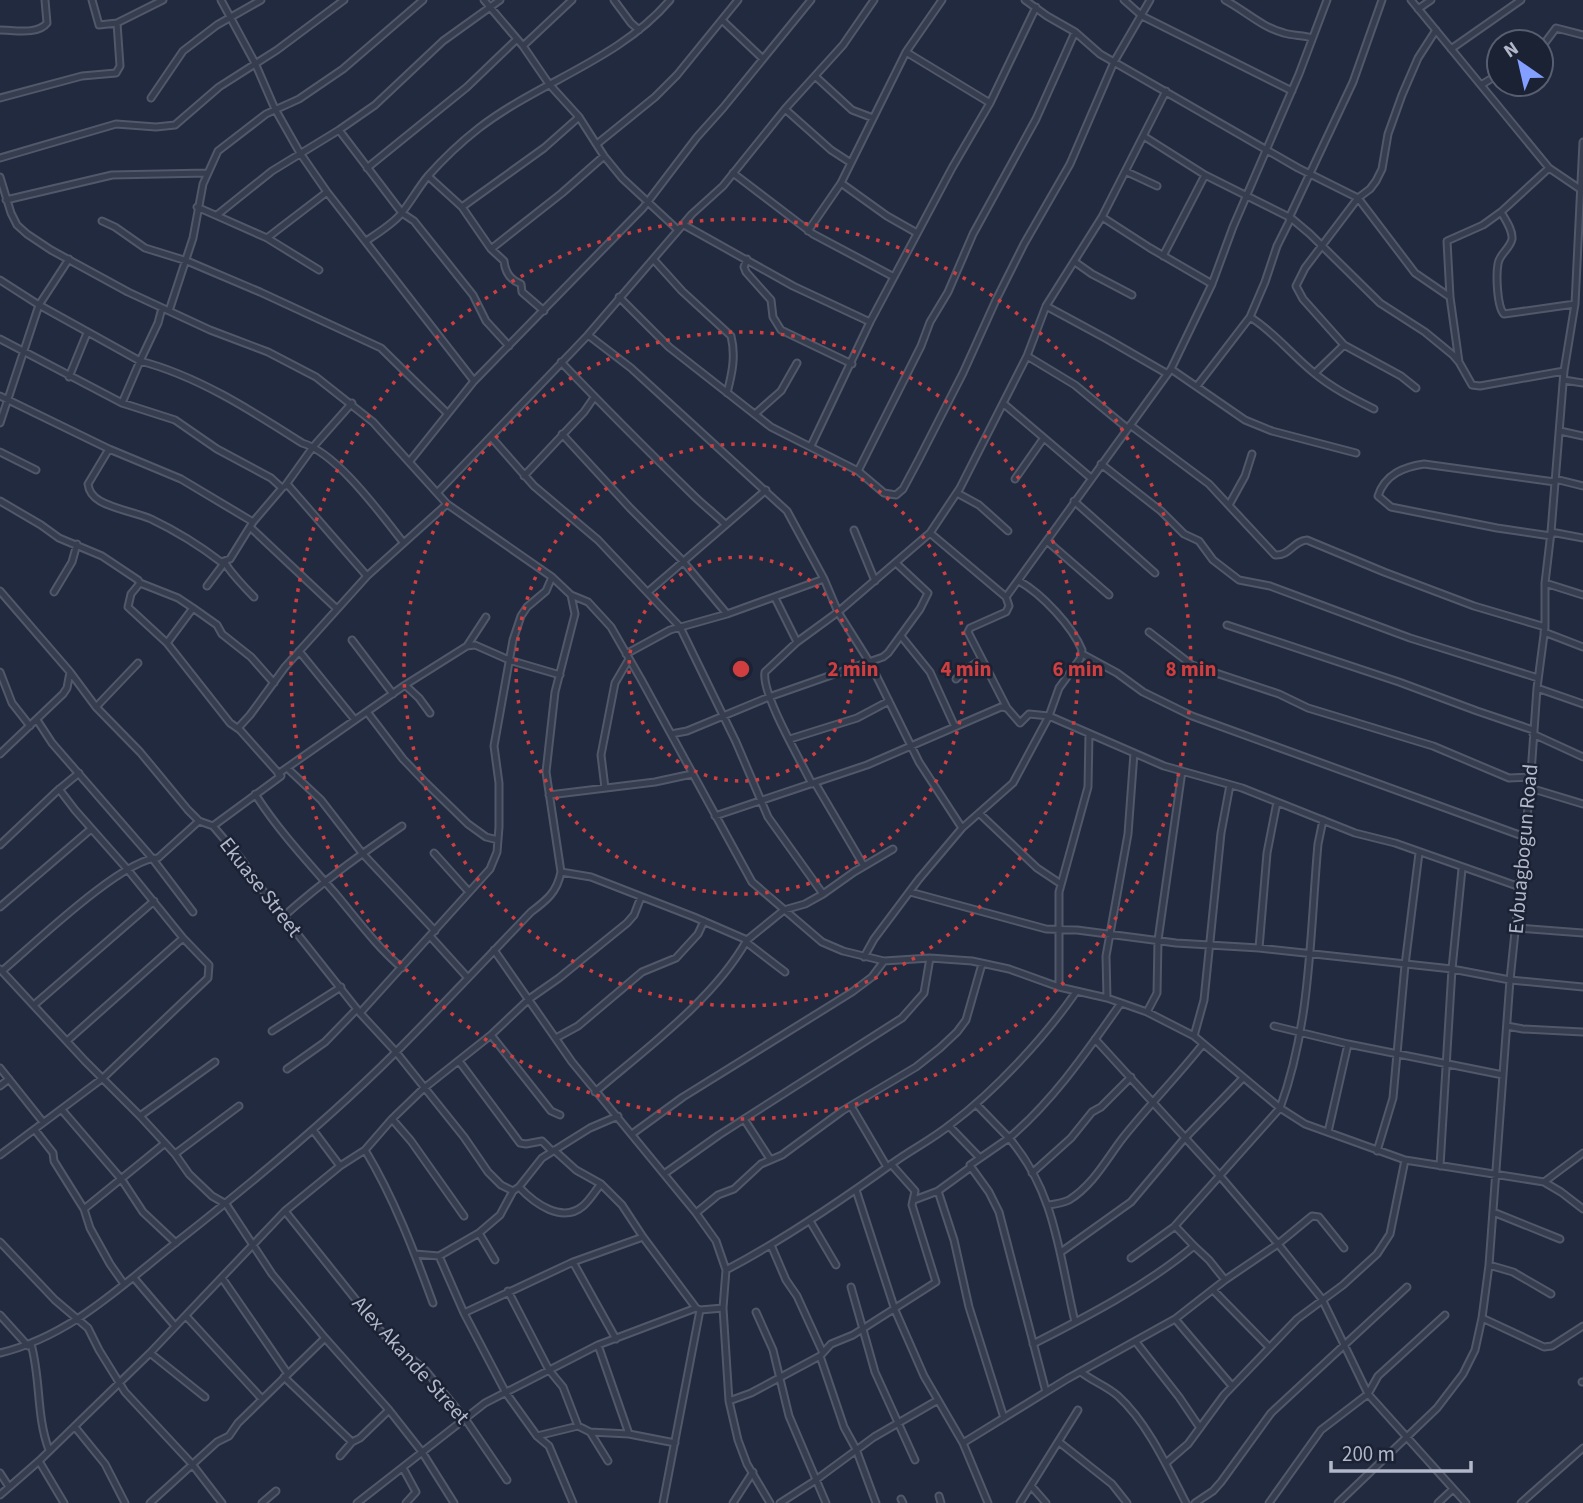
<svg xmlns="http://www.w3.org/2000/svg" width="1583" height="1503" viewBox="0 0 1583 1503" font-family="'Source Sans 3',sans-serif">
	<rect width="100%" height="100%" fill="#222a40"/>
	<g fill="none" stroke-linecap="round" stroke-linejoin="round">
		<g stroke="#51586a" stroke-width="9">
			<path id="street" d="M92,0l7,25 18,-2 46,-23
				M221,0l34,63 20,46 25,44 27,39 147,189
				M484,0l39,46 26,38 30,33 25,39 18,22 56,52
				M614,0l17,23 8,7
				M1025,0l22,16 28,16 25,22 198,114 60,30 57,75 35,24 9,65
				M1124,0l18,16 150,75
				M1225,0c19,10 38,28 59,33 10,3 19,2 28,5
				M1411,0l138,168 31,21
				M1418,9l13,-9
				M722,20l41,39
				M0,30c14,0 38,5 47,-7l-2,-23
				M523,46l49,-46
				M1541,48l15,-20 27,7
				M1451,49l70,-49
				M906,52l84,51
				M815,76l37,34 21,8
				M1481,85l18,-11
				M0,98l82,-22 34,-3 4,-7 -3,-43
				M151,98l32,-47 34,-26 44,-25
				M785,109l46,41 20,13
				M339,130l63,83 12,8 59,74 13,26 23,25
				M1145,137l60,38 86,43 19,16 70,69 45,29 28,23 6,7 13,23 8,1 84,-15
				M597,144l58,-47 22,-22 61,-75
				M0,158l116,-34 40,3 19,-2 44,-38 58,-37 67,-50
				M367,168l100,-81 50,-48
				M1549,168l-48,44c4,7 12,18 11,27 -2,10 -13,15 -14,25 -2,11 -1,43 6,50l71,-10
				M1127,172l30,14
				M733,173l80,61 81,43
				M428,176l34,31 29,42 13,12c1,11 6,19 17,23l1,8 22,19
				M0,177l11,36 6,12 10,9 24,16 77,42 82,38 58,22 48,25 57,45 74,82 105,73 19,18 17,7 23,25 31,54 110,201 70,60 21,9 41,10 46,-3 42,3 37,8 50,18 48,11 40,14 47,24 86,72 25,16 100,36 139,22 17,10 22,17
				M841,183l46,33 30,17
				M6,200l106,-25 95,-2
				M197,207l70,31 52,32
				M462,207l82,-59 35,-31
				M217,215l55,-44 67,-41 36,-25 68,-64 57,-41
				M1102,217l48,31 62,36
				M1289,218l64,-136 29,-82
				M102,221l13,6 30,21 42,13 73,31 121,56 66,65
				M684,225l109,61 77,36
				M808,231l33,-48 65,-131 36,-52
				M267,238l60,-46
				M366,241c12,-8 25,-16 34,-26 10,-12 18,-27 28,-39 16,-18 33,-34 51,-48 61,-47 140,-68 191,-128
				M491,249l71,-56 42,-37
				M1163,256l42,-81
				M747,259l-3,8 2,5 25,28 2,17 8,13 71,34
				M654,260l28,31 49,45c5,20 1,38 -4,57
				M1075,262l17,12 40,21
				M0,280l39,25 101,56 -18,42
				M619,297l50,50 102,80 87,44 26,22 12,2 7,-6 16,-30 44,-86 33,-73 28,-56 46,-80 44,-102 36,-62
				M1450,297l-3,-56 36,-16 18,-13
				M1046,306l61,33 59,34
				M162,308l-4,15 -18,38c58,15 112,50 162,82 35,10 78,70 101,99
				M169,311l24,-73 10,-54 15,-33 48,-37 33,-15 44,-30 80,-69
				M1250,317c24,15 41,37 63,55 19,16 39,26 61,37
				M588,335l43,33 156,143 37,68 14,33 32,51 49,99 43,66
				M0,339l122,64 53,17 42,29 54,29 11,10 -29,34 -23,37 -9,3c-22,-17 -45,-31 -70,-43 -16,-7 -35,-9 -51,-18 -7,-4 -11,-9 -12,-17l21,-35
				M1027,356l48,29 52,43
				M561,362c43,45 87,89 132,133 10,10 22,19 32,29
				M1171,369l74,51 27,11 84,22
				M1315,373l29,-28
				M69,377l18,-44
				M1564,380l19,3
				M1197,386l53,-69 15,-35 12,-36 14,-28
				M1416,388l-15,-12 -57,-31 -41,-46 -7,-13 9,-18 53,-70 12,-9 6,-8 6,-12 6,-35 14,-39 16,-37 18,-28
				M0,396l109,53 72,30 72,43
				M1004,404l87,74
				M755,414l26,-23 16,-28
				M0,423l39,-118 30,-46
				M1130,425l79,59 66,71c15,1 18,-14 32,-15l77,32 90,34 71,21
				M1560,431l23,5
				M562,434l68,74 51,51 46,55
				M491,437l43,49 64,54 82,87 56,115 32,75 55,77
				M811,446l59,-124 82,-154 38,-65 46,-96
				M0,452l36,18
				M410,461l64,-80 169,-173 54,-71 26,-29 88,-108
				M1101,464l60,47 23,23 15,7 14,19 26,20 31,6 140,52 128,40
				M858,471l63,-125 9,-24 18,-30 25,-58 63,-115 39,-87
				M524,476l60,-64 9,-13
				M1015,479l28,-40
				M1555,479l28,7
				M287,484l80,92
				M285,486l28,-39 39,-44
				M438,492l150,-157 104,-121 31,-28 62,-77 58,-64 31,-45
				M957,493l22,12 29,26
				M0,501l41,24 18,13 43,18 36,24 2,3 -9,11 -3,13 39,36 63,80 10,7 41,46 -68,50
				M1074,501l81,72
				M1229,505l16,-29 7,-22
				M250,527l87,82
				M854,530l21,51
				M1551,532l32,6
				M930,533l76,64 165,-228 41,-85 21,-57 66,-153 28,-74
				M1551,536l-54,-8 -106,-21 -13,-11c7,-22 26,-29 46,-32l131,18
				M1047,541l62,54
				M140,583l38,15 15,10 -26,35
				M1545,583l38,12
				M207,586l18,-24c2,7 23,29 29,35
				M0,591l70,81 26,35 44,45 48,58 11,11 14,5 29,34 15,23 103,130 36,39 68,85 24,35 13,13 12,6
				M54,592l18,-30 5,-18
				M648,592l118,-102
				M1006,597l3,9 -3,6 -36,16 -2,4 39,76
				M775,598l22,44
				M193,608l24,17 5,9 29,23 23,26
				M1227,625l172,57 78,29 56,19
				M1149,632l43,33 87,29 29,14 125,38 76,32 22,-1
				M1544,632l39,15
				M901,636l29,36 25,55
				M352,640l41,54
				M467,646l19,-29
				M299,651l56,69
				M626,654l44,-24 57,-16 97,-35
				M1082,654l35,19 26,19 49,24 333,121
				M0,672l12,31 18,23
				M956,679l10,-10 15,-9
				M405,685l14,13 11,15
				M1537,688l46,16
				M96,707l42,-44
				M368,713l35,46 23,24 42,41 18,13 12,3
				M37,720l15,23 100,115 41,54
				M238,728l12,-13 35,-48 82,-91 80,-72
				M671,734l16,-3 82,-34 114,-40 5,-4 32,-44 8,-16 -32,-30
				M1533,734l50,23
				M790,739l67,-21 32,-17
				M0,754l63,-60 4,-6 3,-16
				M287,768l34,32 41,53 73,78
				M278,774l127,-89 62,-39 8,-1 34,15 51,15
				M815,783l49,83
				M812,784c-11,-23 -51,-90 -47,-112l32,-30 41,-30 92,-79 30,-45 67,-132 19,-50 56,-89 64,-126
				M605,788l-4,-33 14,-72 14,-24
				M1530,788l53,16
				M255,794c23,36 51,66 79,98 22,26 42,54 68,76
				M549,795l106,-13 37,-8
				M980,814l57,54 24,16
				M715,816l152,-51 134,-58 6,1 13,15 9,-9 20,2 10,-28 21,-29 2,-9c-10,-24 -40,-56 -63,-69
				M0,845l56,-53 23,-19
				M434,853l35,39
				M561,872l30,5 103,40 53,23 37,-30 21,-6 18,-10 31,-22 39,-23
				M910,892l136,37 31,1 99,13 83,5 193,21 58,11 73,7
				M0,907l91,-78
				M284,916c38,-34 76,-61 118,-90
				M1516,928l67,5
				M430,936l38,42
				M746,942l39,30
				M1259,948l8,-95 10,-51
				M494,950l78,112 124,151 20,28 10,29 -3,38 6,93 9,39 9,24 23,39
				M864,957l10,-18 45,-60 43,-51 51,-45 36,-67 115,50 78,22 113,45 40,10 125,44
				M0,969l85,92 55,55 35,38 14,20 23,22 14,8 46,70 53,64 64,72 33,42 32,51
				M2,971c30,-25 121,-113 156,-113l41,-37
				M1059,987v-95l29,-105 1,-53
				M1107,998l-1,-42 22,-122 6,-81
				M34,1005l120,-104
				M1147,1012l10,-19 1,-53 24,-169
				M360,1013l130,-144 7,-17 2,-25v-44l-5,-37 19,-106 8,-24 6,-9 19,-16 6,-14
				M1274,1026l74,18 155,31
				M1507,1026l16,3 60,3
				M272,1031l69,-44
				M491,1035l60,76 9,4
				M1194,1036l10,-36 17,-167 9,-48
				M556,1038l22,-12 64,-54 34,-14 22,-24 6,-13
				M1095,1039l125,137 58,68 44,55 46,95 98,109
				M67,1041l116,-103
				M459,1061l61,82 6,1 16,-3 10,10
				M0,1068l43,54
				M287,1069l38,-27 32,-33
				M0,1086l9,-7
				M595,1092c52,-44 119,-93 152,-152
				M976,1104l33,34c45,-38 78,-87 112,-135
				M851,1106l36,61
				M62,1110l60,70 21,32 33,31
				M140,1116l75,-54
				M392,1119l19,22 53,75
				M744,1119l26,40
				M949,1126l30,31
				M35,1130l18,23 1,8 30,48 6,19 20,36 14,20
				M1328,1132l20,-88
				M632,1134l51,-37 169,-105 20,-15 12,-16
				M365,1150c29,48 49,101 68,153
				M554,1150l22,20 25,14 21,21 21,32 53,71
				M1377,1151l16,-53 12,-133 14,-112
				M175,1154l64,-48
				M0,1155l103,-77 105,-100 1,-13 -26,-27 -55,-68 -53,-60 -16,-21
				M340,1166l25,-16 27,-31 31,-30 68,-54 38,-36 30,-21 68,-55 7,-8 7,-18
				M1440,1166l12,-197 10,-100
				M971,1167l18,25 10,20 47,180
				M1032,1173l39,-35 21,-26 9,-5 30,-30
				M664,1174l55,-39 183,-117 22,-25 6,-35
				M1544,1182l39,-29
				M519,1187c15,16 43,37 64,19 7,-6 12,-15 18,-22
				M856,1190l39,120 29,66 39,67 25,60
				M938,1191l16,49 15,67 35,111
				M914,1200l24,-9 33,-24 -1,-2 39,-27c47,55 50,117 66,184
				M1049,1205c7,-1 14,-2 20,-5 24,-15 37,-40 53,-61 26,-33 55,-62 81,-95
				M84,1209l80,-65
				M285,1211l99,124 42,36 40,49 41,60
				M1493,1212l67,27
				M696,1213l22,-18 16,-6 27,-25 21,-9 60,-44 74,-44 24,-19 17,-16 9,-12 16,-56
				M810,1221l26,44
				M1175,1226l19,20
				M479,1233l16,27
				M0,1242l55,58 33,28 11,22 26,42 67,72 30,39
				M771,1245l15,35 11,16 26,57
				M1061,1252l70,-50 53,-63 59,-61
				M415,1254l24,2 40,-23 21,-18 13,-24 6,-4 23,-29 48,-30 28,-12
				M439,1256l25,57 42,80 31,43 12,10 24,57
				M1131,1258l43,-31 106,-119c31,-84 30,-176 38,-264l5,-24
				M573,1262l43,77
				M1489,1265l24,7 38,22
				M726,1270c59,-31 113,-68 167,-107 19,-14 40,-24 58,-39 44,-33 94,-87 125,-132
				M134,1278l41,48
				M222,1278l66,96
				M851,1287l24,85 40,88
				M1213,1290l56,57
				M508,1291l41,79 14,17 15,39
				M756,1312l17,38 16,66 37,87
				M464,1313l109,-51 70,-25
				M0,1315l28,31
				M186,1316l76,83
				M1482,1318l62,29 8,-1 31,-20
				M1175,1319l57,67
				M1136,1342l43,55 21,31
				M31,1344c10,35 5,72 18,106
				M1033,1344c55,-28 113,-58 161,-98l15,14 16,20
				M598,1345l31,89
				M0,1353c71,-17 122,-68 178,-112 75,-59 149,-120 217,-188 46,-46 91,-94 136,-141 16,-12 26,-20 30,-40l-15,-100 9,-80 20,-78 -4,-19
				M150,1353l55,44
				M820,1356l24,71 12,22 20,54
				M1081,1372c11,9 26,14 37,24 29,26 50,72 68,107
				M284,1377l68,65 8,-4 29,-28
				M1582,1382h1
				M729,1401l22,-8 69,-37 11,-12 22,-9 83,-53 -24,-77 3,-14 -24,-27
				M75,1427l30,37 20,39
				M590,1432l18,29
				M537,1436l41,-10 12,6 39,2 46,9
				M1059,1442l53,42 15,19
				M963,1443l104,-64 108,-60 50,-39 53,-36 34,-28 7,1 25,31
				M340,1456l12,-14
				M39,1461l25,42
				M1166,1463l22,-19 36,-49 73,-76 46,-34 34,-31 13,-20 15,-74
				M403,1468l13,24 -10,11
				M0,1473l9,14
				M1032,1487l14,16
				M0,1495l39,-34 111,-108 135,-142 55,-45 -27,-36
				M939,1496l2,7
				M901,1499l2,4
				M150,1503l67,-61 12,-6 9,-13 87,-85
				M262,1503l14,-12
				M357,1503l128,-100 113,-58 98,-37 4,2
				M663,1503l37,-193 23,-2
				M733,1503l20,-31
				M780,1503l33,-21 61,-45 64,-37
				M1020,1503l58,-93
				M1195,1503l18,-12 8,-9 50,-69 136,-126
				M1269,1503l52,-73 47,-36 10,-18 67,-61
				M1338,1503l99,-95 26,-34 12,-24 7,-32 7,-53 21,-285 20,-192 7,-100 8,-61v-44l6,-51 13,-161 11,-67 8,-162
				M1438,1503l15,-14
				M1521,1503l62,-55"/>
		</g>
		<use href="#street" stroke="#363d4f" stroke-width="5"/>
	</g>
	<g fill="none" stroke="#d13e40" stroke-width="3.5" stroke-dasharray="3.5 7">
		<circle cx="741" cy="669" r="112"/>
		<circle cx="741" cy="669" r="225"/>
		<circle cx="741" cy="669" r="337"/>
		<circle cx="741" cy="669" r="450"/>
	</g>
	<g text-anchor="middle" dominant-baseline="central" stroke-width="5" stroke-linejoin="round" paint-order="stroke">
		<g font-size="21" fill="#b2b8ca" stroke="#1b2234">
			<text transform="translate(1523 849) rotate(-85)">Evbuagbogun Road</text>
			<text transform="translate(261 887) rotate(52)">Ekuase Street</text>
			<text transform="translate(411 1360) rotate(48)">Alex Akande Street</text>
		</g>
	</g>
	<circle cx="741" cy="669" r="10" fill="#d13e40" stroke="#1b2234" stroke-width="3.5"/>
	<g font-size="21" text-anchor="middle" font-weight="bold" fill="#d13e40" stroke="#1b2234" stroke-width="5" stroke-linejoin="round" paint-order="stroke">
		<text x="853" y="676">2 min</text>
		<text x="966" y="676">4 min</text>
		<text x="1078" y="676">6 min</text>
		<text x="1191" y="676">8 min</text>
	</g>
	<g transform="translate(1520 63) rotate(326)"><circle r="33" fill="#1b2234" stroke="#575e70" stroke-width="2"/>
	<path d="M0-5L12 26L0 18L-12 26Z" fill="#839fff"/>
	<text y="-10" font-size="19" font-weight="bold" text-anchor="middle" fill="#b2b8ca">N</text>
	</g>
	<path d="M1331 1461v10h140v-10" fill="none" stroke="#b2b8ca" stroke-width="3.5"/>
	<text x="1342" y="1461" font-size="21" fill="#b2b8ca" stroke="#1b2234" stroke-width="5" paint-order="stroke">200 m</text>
</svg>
